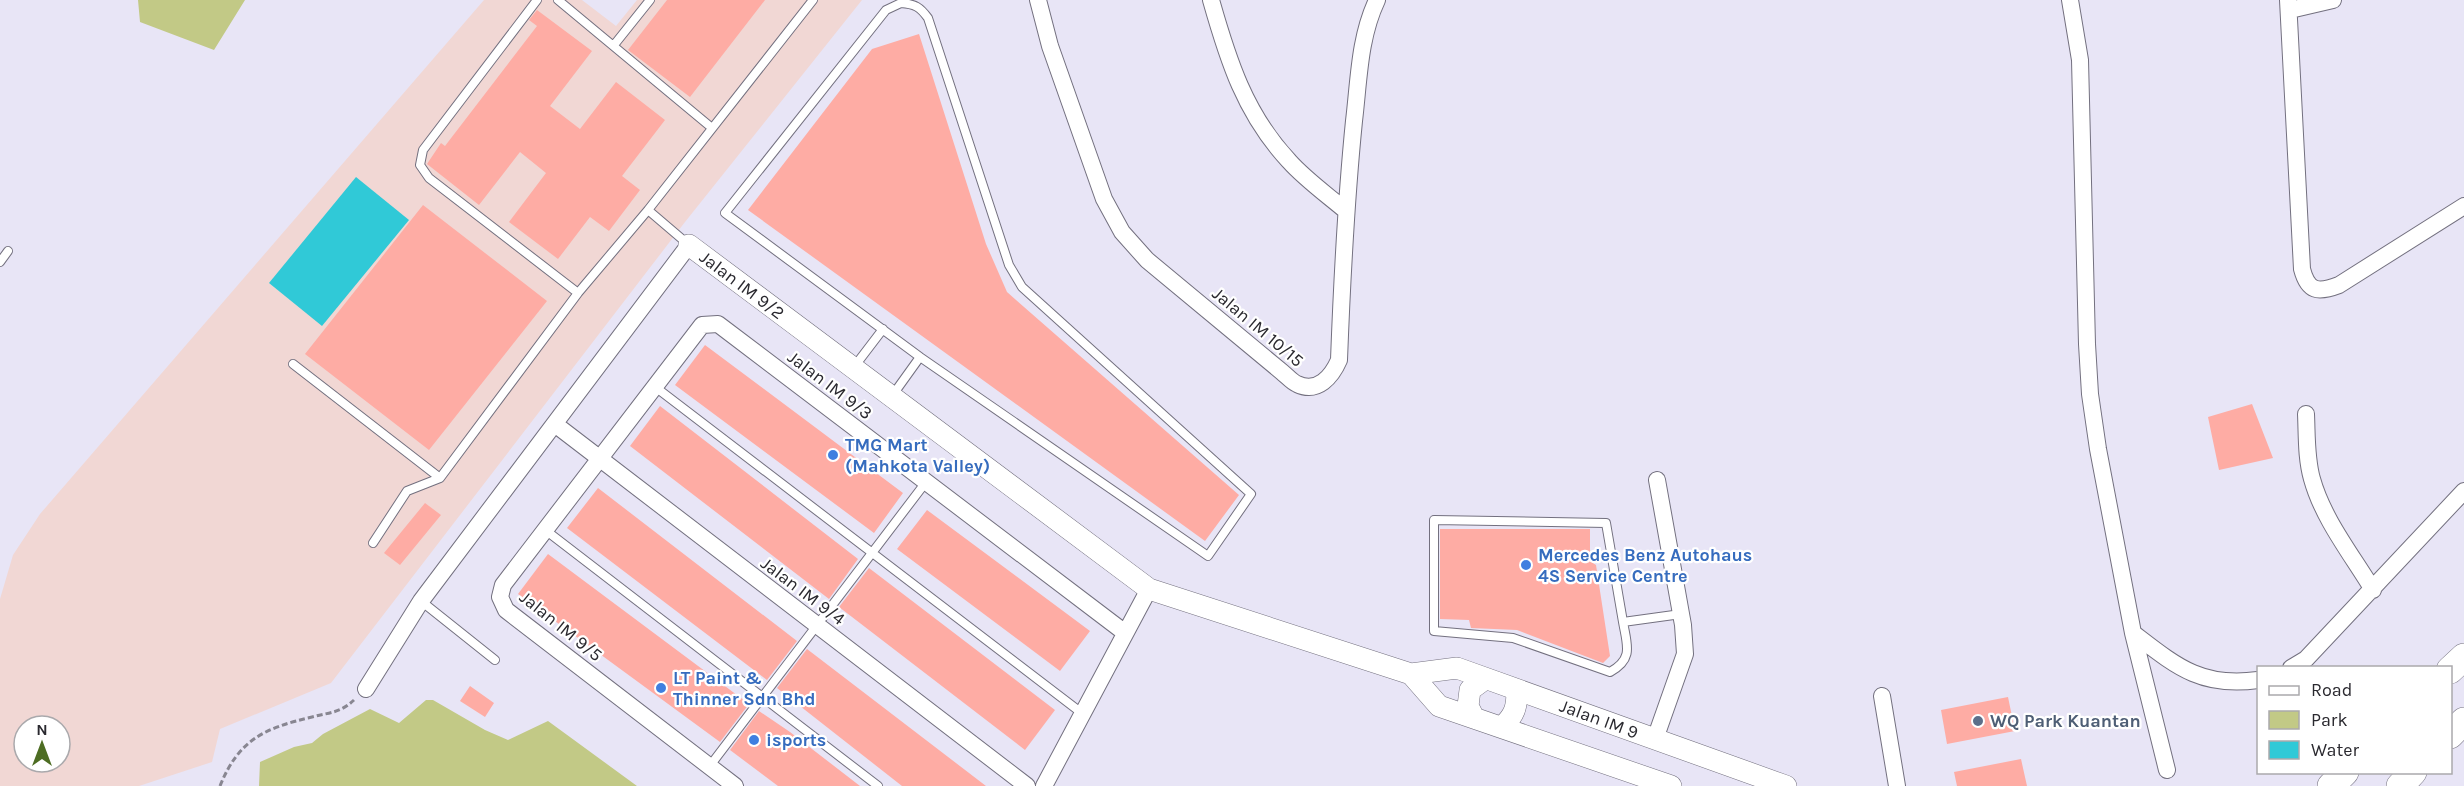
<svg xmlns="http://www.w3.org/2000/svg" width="2464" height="786" viewBox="0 0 2464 786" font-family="Karla,sans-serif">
	<rect width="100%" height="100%" fill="#e8e5f6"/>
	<path fill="#f1d7d4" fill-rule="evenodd" d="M484,0h98l34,26 21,-26h225l-177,222 -354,461 -111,46 -8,33 -73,24h-139v-187l13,-44 27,-41zM24,726h36v36h-36z"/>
	<path fill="#c2c986" d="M138,0h107l-31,50 -74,-28z
		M426,700h7l52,30 23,10 40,-19 89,65h-378l1,-24 34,-15 18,-4 11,-9 47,-25 29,14z"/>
	<path fill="#30c9d7" d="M356,177l53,43 -87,106 -53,-43z"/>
	<path fill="#feaca4" d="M667,0h98l-75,97 -62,-47z
		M537,10l55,41 -42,55 30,23 36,-47 49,38 -43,56 18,14 -31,41 -19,-14 -32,42 -49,-37 37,-49 -26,-21 -41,53 -52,-41 14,-21 4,3 92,-120 -8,-6z
		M919,34l67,210 21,48 232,203 -34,46 -457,-331 124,-161z
		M423,205l124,96 -118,149 -124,-96z
		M705,345l198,148 -29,40 -199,-148z
		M2252,404l21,54 -54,12 -11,-53z
		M660,406l198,153 -29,40 -199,-153z
		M598,488l199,153 -30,39 -200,-152z
		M425,503l16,12 -41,50 -16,-12z
		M927,510l163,121 -30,40 -163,-122z
		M1440,529h150v32l6,4 14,91 -7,7 -86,-33 -46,-2 -2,-8 -29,-1z
		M548,554l201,150 -29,38 -202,-148z
		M869,568l186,142 -30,40 -186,-143z
		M807,649l17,13 162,124h-84l-125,-98z
		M470,686l24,17 -9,14 -25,-16z
		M2008,697l7,34 -68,13 -6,-34z
		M759,711l31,21 70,54h-82l-48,-36z
		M2021,759l6,27h-70l-3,-14z"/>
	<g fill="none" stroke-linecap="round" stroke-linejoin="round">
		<g stroke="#73707f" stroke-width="10">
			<path id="service" d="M537,0l-114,150 -3,15 9,13 149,115
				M558,0l154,128
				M901,3c14,1 19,4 27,15l81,247 13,22 229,207 -43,62 -288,-199 -195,-144 161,-203z
				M614,45l36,-45
				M648,210l41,35
				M0,262l8,-11
				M293,364l147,114
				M854,367l29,-38
				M654,386l429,328
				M892,396l28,-39
				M544,529l334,257
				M373,543l34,-52 33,-13 138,-185 70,-83 165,-210
				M421,601l74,59
				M1623,622l-17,-99 -172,-3v111l79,7 97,34c24,-13 17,-27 13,-50l58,-8
				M709,767l217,-285"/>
		</g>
		<g stroke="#73707f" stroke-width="18">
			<path id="minor" d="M1038,0l12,46 54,153 18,33 25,28 135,112c5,4 10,10 15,12 21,10 35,-8 42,-24 3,-80 7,-159 15,-239 5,-41 5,-83 23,-121
				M1211,0c17,60 34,114 78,161 16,18 37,33 56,49
				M2070,0l10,60 7,284 3,50 8,55 35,184 34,137
				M2288,0l14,269c6,23 16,24 37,16l125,-79
				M2290,10l43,-10
				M2306,414c1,22 0,44 6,65 11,40 40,76 61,111
				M556,425l471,361
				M2133,633c43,33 68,55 125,47
				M2291,668l15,-9 158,-168
				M366,689l55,-88 268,-356
				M1882,696l15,90
				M1655,739l30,-85 -2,-29 -26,-145
				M735,786l-229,-176 -6,-13 3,-12 199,-260 16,-1 406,308
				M1044,786l105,-197"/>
		</g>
		<g stroke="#73707f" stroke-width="22">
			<path id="tertiary" d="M689,245l460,344 262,85 46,-6 329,118
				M1411,674l28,32 232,80
				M1474,718l-6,-12 2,-16 15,-11
				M1502,727c13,-12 15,-20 15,-37"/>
		</g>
		<g stroke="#73707f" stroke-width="28">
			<path id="trunk" d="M2450,670l14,-13
				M2450,735l14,-14
				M2331,786l14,-14
				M2400,786l13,-14"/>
		</g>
		<path stroke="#888691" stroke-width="3" stroke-dasharray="6 3" stroke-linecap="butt" d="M220,786c19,-47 45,-58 92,-69 19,-5 28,-4 42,-17"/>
		<use href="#service" stroke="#fff" stroke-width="8"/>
		<use href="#minor" stroke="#fff" stroke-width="16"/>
		<use href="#tertiary" stroke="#fff" stroke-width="21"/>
		<use href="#trunk" stroke="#fff" stroke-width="27"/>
	</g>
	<g fill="#3f7fe0" stroke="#fff" stroke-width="2">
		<circle cx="833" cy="455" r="6"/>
		<circle cx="1526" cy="565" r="6"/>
		<circle cx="661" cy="688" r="6"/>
		<circle cx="754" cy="740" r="6"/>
	</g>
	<circle fill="#5c6f8a" stroke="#fff" stroke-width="2" cx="1978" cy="721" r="6"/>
	<g text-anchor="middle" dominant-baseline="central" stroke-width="4.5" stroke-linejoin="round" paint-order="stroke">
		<g font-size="18" fill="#2a292f" stroke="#fff">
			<text transform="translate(742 285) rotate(37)">Jalan IM 9/2</text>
			<text transform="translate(1258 327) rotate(40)">Jalan IM 10/15</text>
			<text transform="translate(830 385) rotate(37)">Jalan IM 9/3</text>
			<text transform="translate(803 591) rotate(37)">Jalan IM 9/4</text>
			<text transform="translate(561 626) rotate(39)">Jalan IM 9/5</text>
			<text transform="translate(1599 719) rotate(20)">Jalan IM 9</text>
		</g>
		<g font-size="18" font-weight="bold" fill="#366cbe" stroke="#fff" text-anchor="start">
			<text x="845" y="445">TMG Mart<tspan x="845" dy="21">(Mahkota Valley)</tspan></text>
			<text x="1538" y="555">Mercedes Benz Autohaus<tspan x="1538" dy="21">4S Service Centre</tspan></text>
			<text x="673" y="678">LT Paint &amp;<tspan x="673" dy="21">Thinner Sdn Bhd</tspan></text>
			<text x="766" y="740">isports</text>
		</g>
		<g font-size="18" font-weight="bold" fill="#4e5e75" stroke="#fff" text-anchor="start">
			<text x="1990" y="721">WQ Park Kuantan</text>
		</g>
	</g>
	<rect x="2257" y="666" width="195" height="108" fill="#ffffff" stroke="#aaa9ac" stroke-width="1.5"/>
	<rect x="2269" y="686" width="30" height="9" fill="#ffffff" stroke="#aaa9ac" stroke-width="1.5"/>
	<text x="2311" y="696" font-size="18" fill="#2a292f">Road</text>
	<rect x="2269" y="711" width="30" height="18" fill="#c2c986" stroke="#aaa9ac" stroke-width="1.5"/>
	<text x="2311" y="726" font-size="18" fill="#2a292f">Park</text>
	<rect x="2269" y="741" width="30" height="18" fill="#30c9d7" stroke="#aaa9ac" stroke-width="1.5"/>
	<text x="2311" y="756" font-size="18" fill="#2a292f">Water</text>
	<g transform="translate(42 744)"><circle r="28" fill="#ffffff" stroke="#aaa9ac" stroke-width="1.5"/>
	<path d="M0-4.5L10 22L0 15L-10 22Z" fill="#4d6d23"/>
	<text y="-9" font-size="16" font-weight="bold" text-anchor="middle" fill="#2a292f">N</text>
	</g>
</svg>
